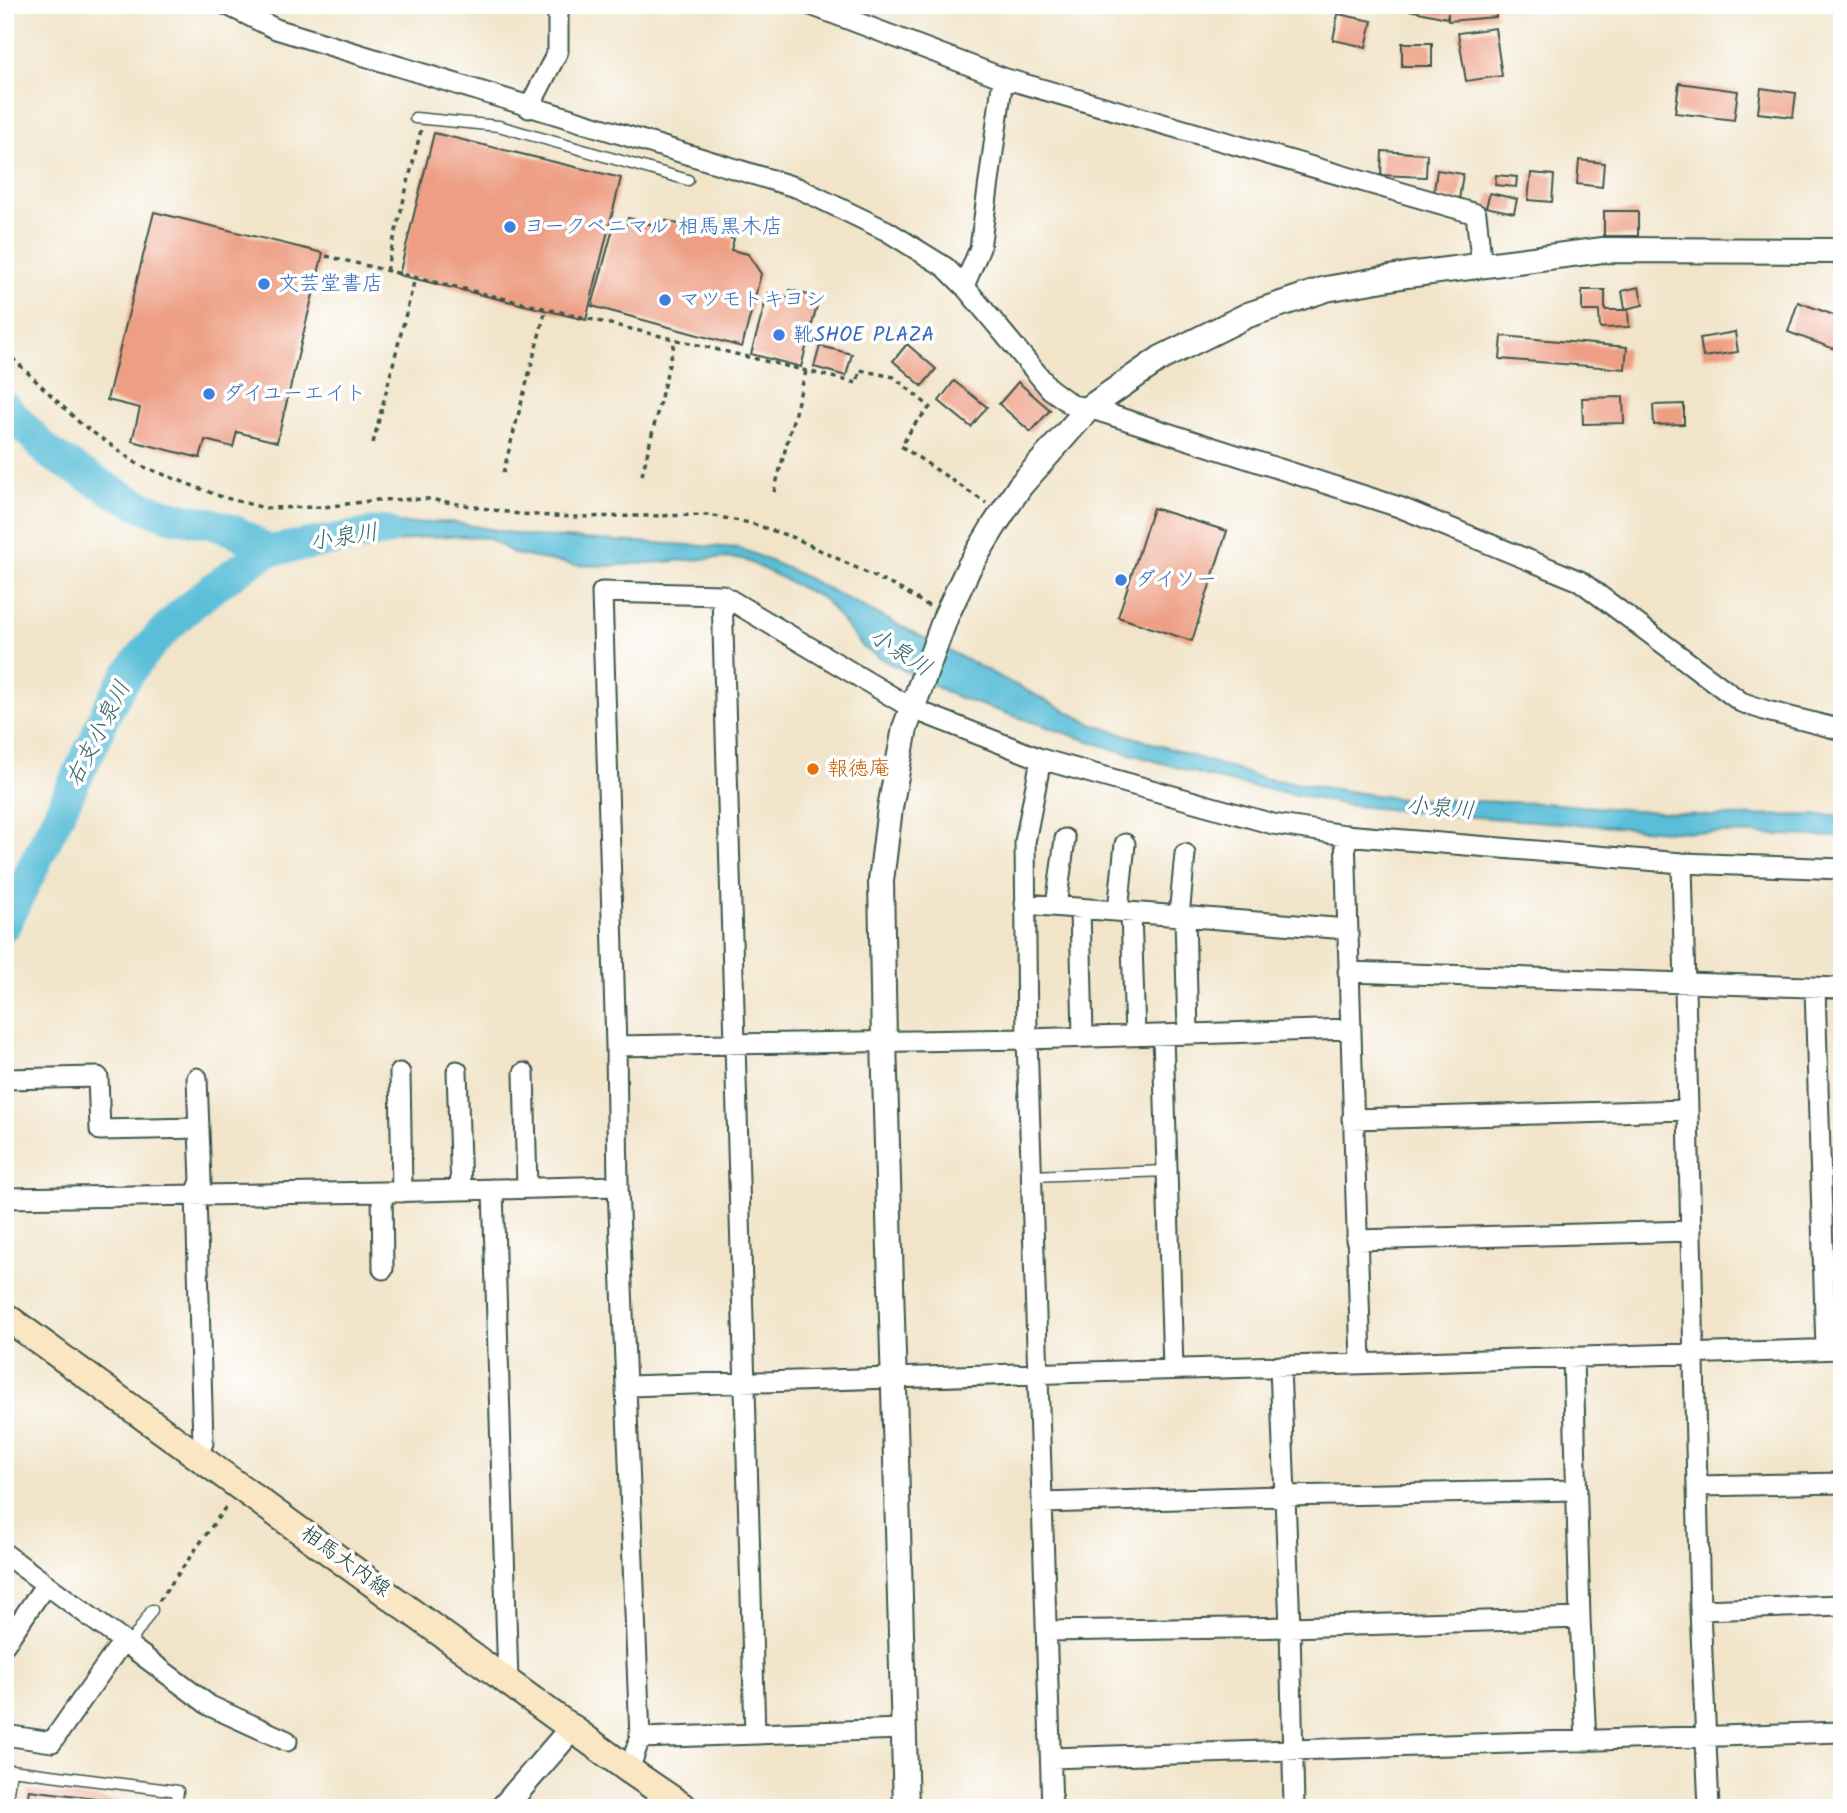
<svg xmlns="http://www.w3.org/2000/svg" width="1847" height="1813" viewBox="0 0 1847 1813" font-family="Kalam,'Klee One',sans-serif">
	<rect width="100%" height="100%" fill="#fff"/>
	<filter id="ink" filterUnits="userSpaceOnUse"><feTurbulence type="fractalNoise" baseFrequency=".0143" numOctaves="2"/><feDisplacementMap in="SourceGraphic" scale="14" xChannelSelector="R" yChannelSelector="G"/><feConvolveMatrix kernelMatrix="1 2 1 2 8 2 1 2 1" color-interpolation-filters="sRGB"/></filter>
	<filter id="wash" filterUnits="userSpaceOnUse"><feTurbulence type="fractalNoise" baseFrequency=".00686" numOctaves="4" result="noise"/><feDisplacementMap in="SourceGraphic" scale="28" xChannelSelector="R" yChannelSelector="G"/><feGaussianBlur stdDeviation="1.57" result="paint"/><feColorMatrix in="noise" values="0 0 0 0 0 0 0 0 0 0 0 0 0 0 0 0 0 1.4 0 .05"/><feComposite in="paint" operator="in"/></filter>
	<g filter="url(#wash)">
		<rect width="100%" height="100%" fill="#f1e4c9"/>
		<path fill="#5abed8" stroke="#3c7e86" stroke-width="2" d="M451,522l78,14 211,12 51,22 301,154 170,54 139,21 142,4 168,13 131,-1v22l-174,-6 -233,-17 -88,-9 -126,-25 -108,-31 -156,-52 -70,-35 -23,-14 -40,-49 -81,-40 -27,-1 -109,8 -33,-1 -59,-11 -27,-16 -31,-2 -34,1 -80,16 4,-28z"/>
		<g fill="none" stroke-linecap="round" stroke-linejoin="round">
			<path stroke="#5abed8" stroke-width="32" d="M5,407l45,47 66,39 28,14 30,10 36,6 27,9 31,19 118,-20
				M5,925l91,-188c29,-82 100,-143 172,-186"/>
		</g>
		<g id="blocks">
			<path fill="#ed9e83" d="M1410,5h85l1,12 -48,4v-8l-1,5 -38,-8z
				M1338,14l34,7 -6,26 -33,-7z
				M1495,28l7,48 -36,5 -8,-48z
				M1402,43h30v23h-30z
				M1679,83l59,8 -4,29 -59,-7z
				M1761,88l35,5 -3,24 -35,-4z
				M434,133l187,45 -35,142 -187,-45z
				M1382,151l45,3 -1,23 -45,-2z
				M1579,160l25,3 -2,24 -25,-3z
				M1437,170l26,4 -4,26 -26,-3z
				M1531,173l23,2 -2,27 -24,-2z
				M1496,175l21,2 -1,10 -21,-2z
				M1490,193l27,6 -3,14 -28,-6z
				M1604,211h34v25h-34z
				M154,212l169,41 -46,189 -40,-10 -4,15 -28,-7 -5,18 -68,-17 8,-33 -33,-8z
				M628,218l32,9 3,-7 71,19 -3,11 17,4 13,20 -19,73 -150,-41 22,-81 12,3z
				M1639,287l4,18 -18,4 -3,-18z
				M790,290l29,8 -18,69 -50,-13 17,-61 20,5z
				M1582,290h23v20h23l1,17 -29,1 -1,-17h-17z
				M1798,302l44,16v18l-5,14 -49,-18z
				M1735,332l3,20 -35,5 -3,-19z
				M1502,336l125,11 -2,22 -125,-10z
				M907,344l29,25 -14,17 -29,-25z
				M820,346l32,8 -6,22 -32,-9z
				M954,381l33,26 -16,20 -32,-26z
				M1018,382l32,28 -19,22 -32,-28z
				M1623,397l1,26 -41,1 -1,-26z
				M1684,404v20l-30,1 -1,-20z
				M1153,508l74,23 -35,110 -74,-24z
				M29,1790l131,16v2h-134z"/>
		</g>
	</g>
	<g filter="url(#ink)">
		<use href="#blocks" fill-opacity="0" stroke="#3e564a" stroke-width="2"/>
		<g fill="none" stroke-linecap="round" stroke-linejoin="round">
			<g stroke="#3e564a" stroke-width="13">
				<path id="service" d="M415,118l84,8 189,54
					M1031,1176l136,-5
					M129,1645l23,-35
					M6,1808l5,-38 167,21 -2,17"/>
			</g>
			<g stroke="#3e564a" stroke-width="23">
				<path id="minor" d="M227,5l49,24 522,159 89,43 58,36 19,19 86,103 22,16 17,3 310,99 181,74 161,121 26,9 75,19
					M811,5l192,73 473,136 6,53
					M529,108l29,-57v-46
					M964,286l16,-38 23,-170
					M722,595l33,1139
					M1041,759l-16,83 2,197 25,769
					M1345,835l16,528
					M1682,863l18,747 9,198
					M1025,904l322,25
					M1056,906l9,-67
					M1080,908l3,129
					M1118,911l7,-67
					M1131,912l4,124
					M1179,916l6,-62
					M1185,916l3,118
					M1348,972l494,16
					M1815,988l11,361
					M1163,1035l10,334
					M616,1046l-14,-454 120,3 191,114 128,50 232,65 72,11 337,28 160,6
					M457,1071l4,119
					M400,1073l2,119
					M524,1073l3,115
					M5,1079l93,-2 2,53 99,-2
					M1352,1119l336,-9
					M493,1189l15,492
					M382,1192l1,77
					M5,1198l377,-6 236,-6
					M1356,1240l335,-9
					M1573,1357l7,261 6,123
					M1280,1366l10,261 4,181
					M628,1386l1214,-37
					M197,1454l6,-11 -7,-249 5,-13 -4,-103
					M1698,1486l144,-3
					M1042,1503l242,-7 293,-6
					M5,1554l118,87 -71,101 -47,-7
					M1700,1610l142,-5
					M1047,1631l243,-4 290,-9
					M123,1641l87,65 77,35
					M5,1644l41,-60
					M640,1738l262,-9
					M1051,1758l791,-26
					M629,1770l11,-32 -22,-552 -2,-140 411,-7 323,-10"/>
			</g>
			<g stroke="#3e564a" stroke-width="28">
				<path id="tertiary" d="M503,1808l70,-81
					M906,1808l-22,-768 -3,-159 9,-73 15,-80 41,-112 23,-49 25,-41 26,-40 69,-78 72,-50 87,-43 78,-26 81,-14 196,-25 239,1"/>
			</g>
			<g stroke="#3e564a" stroke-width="30">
				<path id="secondary" d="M5,1316l624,454 56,38"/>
			</g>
			<path stroke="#3e564a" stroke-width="3.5" stroke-dasharray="5 5" stroke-linecap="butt" d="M326,256l531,127 3,-13 34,7 36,30 -16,18 -13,21 85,57
				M386,271l35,-141
				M5,351l76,73 58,41 83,32 43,11 59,-1 53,-7 51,-1 91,15 52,3 138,-2 41,8 45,15 105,51 29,17
				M373,443l42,-165
				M503,473l43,-164
				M642,475l33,-135
				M774,492l32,-121
				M159,1601l68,-96"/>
			<use href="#service" stroke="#fff" stroke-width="10"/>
			<use href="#minor" stroke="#fff" stroke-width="19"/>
			<use href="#tertiary" stroke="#fff" stroke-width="24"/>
			<use href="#secondary" stroke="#fbe6c4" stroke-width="26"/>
		</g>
	</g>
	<g fill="#3f7fe0" stroke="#fff" stroke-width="2.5">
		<circle cx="510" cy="227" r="7"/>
		<circle cx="264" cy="284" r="7"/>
		<circle cx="665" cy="300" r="7"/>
		<circle cx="779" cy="335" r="7"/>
		<circle cx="209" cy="394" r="7"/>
		<circle cx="1121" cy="580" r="7"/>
	</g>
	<circle fill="#e8710a" stroke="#fff" stroke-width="2.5" cx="813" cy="769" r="7"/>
	<g text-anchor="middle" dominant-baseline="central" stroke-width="7" stroke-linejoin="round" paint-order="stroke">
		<g font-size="21" fill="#366cbe" stroke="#fff" text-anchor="start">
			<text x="524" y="227">ヨークベニマル 相馬黒木店</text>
			<text x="278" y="284">文芸堂書店</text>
			<text x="679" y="300">マツモトキヨシ</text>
			<text x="793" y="335">靴SHOE PLAZA</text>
			<text x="223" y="394">ダイユーエイト</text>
			<text x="1135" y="580">ダイソー</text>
		</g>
		<g font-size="21" fill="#c56008" stroke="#fff" text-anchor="start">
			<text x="827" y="769">報徳庵</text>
		</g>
		<g font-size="21" fill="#1f3d34" stroke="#fff">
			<text transform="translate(345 1562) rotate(36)">相馬大内線</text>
		</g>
		<g font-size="23" font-style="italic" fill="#316465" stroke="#fff">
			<text transform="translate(344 538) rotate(-9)">小泉川</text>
			<text transform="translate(900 653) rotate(33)">小泉川</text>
			<text transform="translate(99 734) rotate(-63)">右支小泉川</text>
			<text transform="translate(1440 809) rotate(5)">小泉川</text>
		</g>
	</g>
	<rect width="1847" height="1813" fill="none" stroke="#fff" stroke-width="28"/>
</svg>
